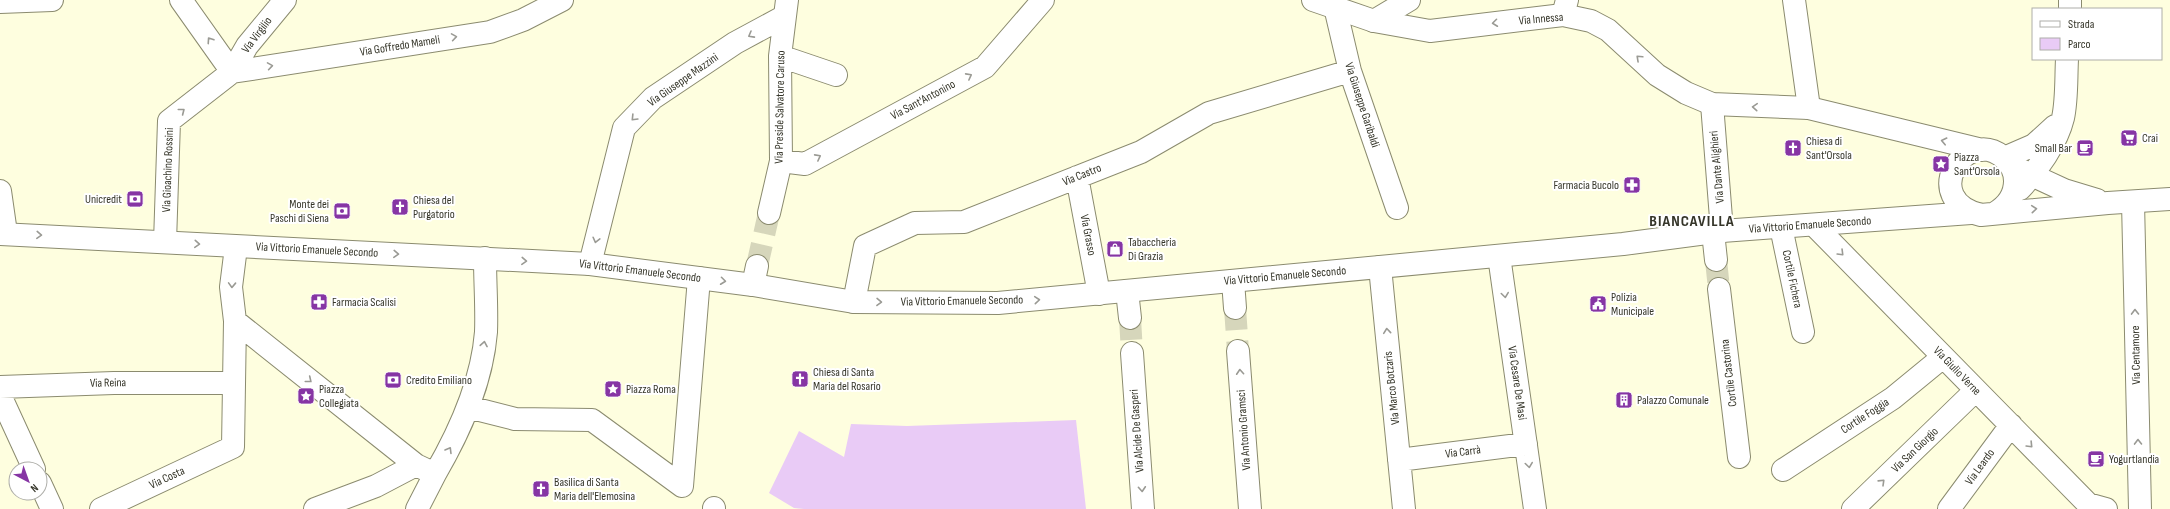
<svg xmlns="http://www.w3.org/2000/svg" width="2170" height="509" viewBox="0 0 2170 509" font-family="'Sofia Sans Condensed',sans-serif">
	<rect width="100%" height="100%" fill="#fefedf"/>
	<path fill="#e9cbf6" d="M1076,420l10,89h-282l-10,-1 -25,-15 30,-62 45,26 7,-33 56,2z"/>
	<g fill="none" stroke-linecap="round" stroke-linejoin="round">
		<path stroke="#d6d6bb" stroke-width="22" stroke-dasharray="22 11" stroke-linecap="butt" d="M1716,260l3,29
			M757,266l12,-53
			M1235,308l3,43
			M1130,318l2,35"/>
		<g stroke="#8b8b6f" stroke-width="24">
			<path id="street" d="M181,0l51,72
				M1335,0v7l15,64 47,137
				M1794,0l15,108
				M0,2l52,-2
				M2070,9v-9
				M1563,15l4,-15
				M1374,21l35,-21
				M780,56l56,19
				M232,72l258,-40 33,-12 39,-20
				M1712,104l10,127
				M2004,158l30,-13 21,-19
				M781,161l24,3 180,-97 58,-67
				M1077,177l22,117
				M2020,189c17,-18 37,-46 43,-71 4,-18 3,-40 4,-59
				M0,191l6,42
				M2133,202l7,307
				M769,213l12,-52 -1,-105 7,-56
				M1814,225l274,279 18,5
				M1781,227l22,105
				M1713,232l3,28
				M165,242l4,-121 63,-49 15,-26 38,-46
				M236,247l-5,40 4,34 181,144 19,9c25,-43 47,-91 51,-142 1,-24 -1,-49 -1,-74
				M1499,256l36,253
				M590,264l34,-136 29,-30 82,-55 50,-27
				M1380,267l24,242
				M1233,281l2,27
				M753,285l4,-19
				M1719,289l20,168
				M1127,291l3,27
				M854,302l11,-56 50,-23 49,-1 177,-70 68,-39 141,-42
				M1238,351l12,158
				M1132,353l11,156
				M0,387l114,-4h120
				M0,395l34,74
				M468,407l47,12 77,1 90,66
				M1399,460l127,-16
				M1783,470l110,-72 50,-41
				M40,483l12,26
				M682,486l17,-208
				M714,508v1
				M101,509l132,-62 2,-126
				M315,509l61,-23 40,-21
				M417,509l18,-35
				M1853,509l123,-119
				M1949,509l62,-84"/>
		</g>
		<g stroke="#8b8b6f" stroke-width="24">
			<path id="secondary" d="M1313,0l61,21 56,10 133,-16 28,6 17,9 49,45 29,18 26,11 97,4 173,42
				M2010,165l54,25 33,10
				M1995,213c12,-7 20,-17 20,-32 0,-9 -5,-18 -12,-24 -39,-31 -84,43 -22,58l127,-12 62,-4
				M0,234l590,30 163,21 101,17 144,1 625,-59 99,-13 249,-18"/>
		</g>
		<use href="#street" stroke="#fff" stroke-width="22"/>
		<use href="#secondary" stroke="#fff" stroke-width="22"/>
	</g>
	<defs><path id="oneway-chevron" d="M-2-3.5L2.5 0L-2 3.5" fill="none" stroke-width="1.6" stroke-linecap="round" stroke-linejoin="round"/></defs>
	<g stroke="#9a9a94">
		<use href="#oneway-chevron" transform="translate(1495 23) rotate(173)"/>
		<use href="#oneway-chevron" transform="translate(751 35) rotate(151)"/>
		<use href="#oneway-chevron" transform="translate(454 37) rotate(-9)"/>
		<use href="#oneway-chevron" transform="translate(210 40) rotate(-124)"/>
		<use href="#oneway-chevron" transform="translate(1639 58) rotate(-137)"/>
		<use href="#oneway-chevron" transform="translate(270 66) rotate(-9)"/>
		<use href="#oneway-chevron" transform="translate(969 76) rotate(-28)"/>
		<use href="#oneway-chevron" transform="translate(1755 107) rotate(-176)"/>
		<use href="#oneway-chevron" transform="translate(182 111) rotate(-38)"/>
		<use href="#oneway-chevron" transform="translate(634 118) rotate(134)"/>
		<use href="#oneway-chevron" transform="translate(1944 141) rotate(-167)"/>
		<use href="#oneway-chevron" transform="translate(818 157) rotate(-28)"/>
		<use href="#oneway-chevron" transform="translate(2034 209) rotate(-5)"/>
		<use href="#oneway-chevron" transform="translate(39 235) rotate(3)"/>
		<use href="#oneway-chevron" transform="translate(596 240) rotate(104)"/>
		<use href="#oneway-chevron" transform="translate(197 244) rotate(4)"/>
		<use href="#oneway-chevron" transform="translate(1841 253) rotate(45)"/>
		<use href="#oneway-chevron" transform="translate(396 254) rotate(3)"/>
		<use href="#oneway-chevron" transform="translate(524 261) rotate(3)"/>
		<use href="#oneway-chevron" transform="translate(723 281) rotate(7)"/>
		<use href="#oneway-chevron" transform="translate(232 285) rotate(92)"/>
		<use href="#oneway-chevron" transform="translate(1505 295) rotate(82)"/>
		<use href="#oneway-chevron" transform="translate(1037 300) rotate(-5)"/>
		<use href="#oneway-chevron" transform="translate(879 302) rotate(1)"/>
		<use href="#oneway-chevron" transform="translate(2135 312) rotate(-91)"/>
		<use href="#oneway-chevron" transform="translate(1387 331) rotate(-96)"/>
		<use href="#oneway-chevron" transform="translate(484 344) rotate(-80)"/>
		<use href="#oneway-chevron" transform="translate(1240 372) rotate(-94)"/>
		<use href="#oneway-chevron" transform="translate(309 380) rotate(39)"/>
		<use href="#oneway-chevron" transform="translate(2138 442) rotate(-91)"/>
		<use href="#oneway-chevron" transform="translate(2030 445) rotate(46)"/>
		<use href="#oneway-chevron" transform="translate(449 450) rotate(-59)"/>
		<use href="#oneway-chevron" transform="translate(1529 465) rotate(82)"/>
		<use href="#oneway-chevron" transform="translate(1882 482) rotate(-44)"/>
		<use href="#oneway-chevron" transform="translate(1142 489) rotate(86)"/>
	</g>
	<defs>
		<g id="supermarket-square" transform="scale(0.9)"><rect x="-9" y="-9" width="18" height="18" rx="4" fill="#8635a4" stroke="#fff"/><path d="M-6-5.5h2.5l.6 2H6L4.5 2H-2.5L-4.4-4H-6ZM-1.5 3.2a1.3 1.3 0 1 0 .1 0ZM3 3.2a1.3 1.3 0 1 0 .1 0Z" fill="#fff"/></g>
		<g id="church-square" transform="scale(0.9)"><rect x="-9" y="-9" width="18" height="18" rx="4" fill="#8635a4" stroke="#fff"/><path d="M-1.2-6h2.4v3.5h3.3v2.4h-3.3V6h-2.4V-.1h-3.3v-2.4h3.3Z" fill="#fff"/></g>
		<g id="cafe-square" transform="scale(0.9)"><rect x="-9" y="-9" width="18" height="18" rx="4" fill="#8635a4" stroke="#fff"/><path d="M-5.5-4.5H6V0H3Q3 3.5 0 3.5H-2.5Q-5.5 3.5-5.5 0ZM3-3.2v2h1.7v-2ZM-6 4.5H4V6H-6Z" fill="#fff"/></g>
		<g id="sight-square" transform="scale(0.9)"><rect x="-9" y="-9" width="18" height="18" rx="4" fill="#8635a4" stroke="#fff"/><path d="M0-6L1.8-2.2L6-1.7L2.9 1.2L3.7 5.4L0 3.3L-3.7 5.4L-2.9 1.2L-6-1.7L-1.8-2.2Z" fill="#fff"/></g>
		<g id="pharmacy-square" transform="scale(0.9)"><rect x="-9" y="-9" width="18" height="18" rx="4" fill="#8635a4" stroke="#fff"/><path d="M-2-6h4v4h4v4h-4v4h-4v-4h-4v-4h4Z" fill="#fff"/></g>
		<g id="bank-square" transform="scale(0.9)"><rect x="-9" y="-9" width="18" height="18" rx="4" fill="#8635a4" stroke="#fff"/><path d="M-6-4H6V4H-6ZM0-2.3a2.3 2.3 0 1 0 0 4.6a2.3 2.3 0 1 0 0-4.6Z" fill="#fff"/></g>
		<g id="shop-square" transform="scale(0.9)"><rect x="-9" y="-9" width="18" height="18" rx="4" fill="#8635a4" stroke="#fff"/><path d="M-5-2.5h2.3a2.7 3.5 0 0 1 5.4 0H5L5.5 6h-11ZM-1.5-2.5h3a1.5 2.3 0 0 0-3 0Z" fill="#fff"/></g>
		<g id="civic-square" transform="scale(0.9)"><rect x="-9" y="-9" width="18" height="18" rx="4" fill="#8635a4" stroke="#fff"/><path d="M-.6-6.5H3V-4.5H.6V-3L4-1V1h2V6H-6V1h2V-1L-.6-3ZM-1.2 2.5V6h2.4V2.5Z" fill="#fff"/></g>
		<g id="building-square" transform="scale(0.9)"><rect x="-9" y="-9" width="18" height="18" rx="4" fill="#8635a4" stroke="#fff"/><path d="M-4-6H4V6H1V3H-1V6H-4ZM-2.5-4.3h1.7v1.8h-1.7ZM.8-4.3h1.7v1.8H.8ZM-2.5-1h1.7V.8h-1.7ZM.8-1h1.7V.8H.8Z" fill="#fff"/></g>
	</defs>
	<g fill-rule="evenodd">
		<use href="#supermarket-square" x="2129" y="138"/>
		<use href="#church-square" x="1793" y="148"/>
		<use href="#cafe-square" x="2085" y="148"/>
		<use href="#sight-square" x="1941" y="164"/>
		<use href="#pharmacy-square" x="1632" y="185"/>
		<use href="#bank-square" x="135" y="199"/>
		<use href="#church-square" x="400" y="207"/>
		<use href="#bank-square" x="342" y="211"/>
		<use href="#shop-square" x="1115" y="249"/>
		<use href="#pharmacy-square" x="319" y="302"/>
		<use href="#civic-square" x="1598" y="304"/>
		<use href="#church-square" x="800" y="379"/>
		<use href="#bank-square" x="393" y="380"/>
		<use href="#sight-square" x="613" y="389"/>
		<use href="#sight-square" x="306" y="396"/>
		<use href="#building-square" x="1624" y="400"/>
		<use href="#cafe-square" x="2096" y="459"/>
		<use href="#church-square" x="541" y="489"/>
	</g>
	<g text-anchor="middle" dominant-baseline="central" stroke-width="4" stroke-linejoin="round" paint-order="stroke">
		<g font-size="12" fill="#353529" stroke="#fff">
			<text transform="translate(1541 19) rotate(-5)">Via Innessa</text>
			<text transform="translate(257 35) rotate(-53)">Via Virgilio</text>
			<text transform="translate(400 46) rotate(-9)">Via Goffredo Mameli</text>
			<text transform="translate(683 80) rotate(-35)">Via Giuseppe Mazzini</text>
			<text transform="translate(923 100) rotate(-28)">Via Sant'Antonino</text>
			<text transform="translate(1362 105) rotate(72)">Via Giuseppe Garibaldi</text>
			<text transform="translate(780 107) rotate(-89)">Via Preside Salvatore Caruso</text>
			<text transform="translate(1717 167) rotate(-95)">Via Dante Alighieri</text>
			<text transform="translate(168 170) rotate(-88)">Via Gioachino Rossini</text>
			<text transform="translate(1082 175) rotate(-22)">Via Castro</text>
			<text transform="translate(1810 225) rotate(-4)">Via Vittorio Emanuele Secondo</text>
			<text transform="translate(1088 235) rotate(79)">Via Grasso</text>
			<text transform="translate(317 250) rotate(3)">Via Vittorio Emanuele Secondo</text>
			<text transform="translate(640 271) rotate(7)">Via Vittorio Emanuele Secondo</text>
			<text transform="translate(1285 276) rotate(-5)">Via Vittorio Emanuele Secondo</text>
			<text transform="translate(1792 279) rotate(78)">Cortile Fichera</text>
			<text transform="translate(962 301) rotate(-1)">Via Vittorio Emanuele Secondo</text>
			<text transform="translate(2136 355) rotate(-91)">Via Centamore</text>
			<text transform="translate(1957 371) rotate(46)">Via Giulio Verne</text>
			<text transform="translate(1729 373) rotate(-97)">Cortile Castorina</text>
			<text transform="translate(108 383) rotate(-1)">Via Reina</text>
			<text transform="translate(1517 383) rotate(82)">Via Cesare De Masi</text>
			<text transform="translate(1392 388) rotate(-96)">Via Marco Botzaris</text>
			<text transform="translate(1865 416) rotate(-33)">Cortile Foggia</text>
			<text transform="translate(1244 430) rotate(-94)">Via Antonio Gramsci</text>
			<text transform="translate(1137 431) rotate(-94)">Via Alcide De Gasperi</text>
			<text transform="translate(1915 450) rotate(-44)">Via San Giorgio</text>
			<text transform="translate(1463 452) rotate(-7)">Via Carrà</text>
			<text transform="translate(1980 467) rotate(-54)">Via Leardo</text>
			<text transform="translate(167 478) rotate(-25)">Via Costa</text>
		</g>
		<g font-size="12" fill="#353529" stroke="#fff" text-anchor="start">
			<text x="2142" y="138">Crai</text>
			<text x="1806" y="141">Chiesa di<tspan x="1806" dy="14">Sant'Orsola</tspan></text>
			<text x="2072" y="148" text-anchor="end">Small Bar</text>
			<text x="1954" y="157">Piazza<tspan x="1954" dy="14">Sant'Orsola</tspan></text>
			<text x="1619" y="185" text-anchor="end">Farmacia Bucolo</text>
			<text x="122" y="199" text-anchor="end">Unicredit</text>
			<text x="413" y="200">Chiesa del<tspan x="413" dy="14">Purgatorio</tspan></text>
			<text x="329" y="204" text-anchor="end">Monte dei<tspan x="329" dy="14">Paschi di Siena</tspan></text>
			<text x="1128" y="242">Tabaccheria<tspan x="1128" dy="14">Di Grazia</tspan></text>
			<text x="1611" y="297">Polizia<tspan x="1611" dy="14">Municipale</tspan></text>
			<text x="332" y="302">Farmacia Scalisi</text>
			<text x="813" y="372">Chiesa di Santa<tspan x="813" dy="14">Maria del Rosario</tspan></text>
			<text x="406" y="380">Credito Emiliano</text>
			<text x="319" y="389">Piazza<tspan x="319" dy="14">Collegiata</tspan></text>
			<text x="626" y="389">Piazza Roma</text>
			<text x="1637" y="400">Palazzo Comunale</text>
			<text x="2109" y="459">Yogurtlandia</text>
			<text x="554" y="482">Basilica di Santa<tspan x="554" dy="14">Maria dell'Elemosina</tspan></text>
		</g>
		<g font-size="16" font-weight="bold" letter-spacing="1" fill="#353529" stroke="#fff">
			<text x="1692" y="221">BIANCAVILLA</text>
		</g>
	</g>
	<rect x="2032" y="8" width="130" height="52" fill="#ffffff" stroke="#aeaea9"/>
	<rect x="2040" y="21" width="20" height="6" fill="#ffffff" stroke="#aeaea9"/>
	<text x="2068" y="28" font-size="12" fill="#353529">Strada</text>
	<rect x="2040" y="38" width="20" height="12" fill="#e9cbf6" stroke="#aeaea9"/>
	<text x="2068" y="48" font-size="12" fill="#353529">Parco</text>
	<g transform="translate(28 481) rotate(139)"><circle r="19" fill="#ffffff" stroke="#aeaea9"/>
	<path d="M0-3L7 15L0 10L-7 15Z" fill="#8635a4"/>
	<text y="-6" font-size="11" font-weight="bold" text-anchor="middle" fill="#353529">N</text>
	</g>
</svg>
